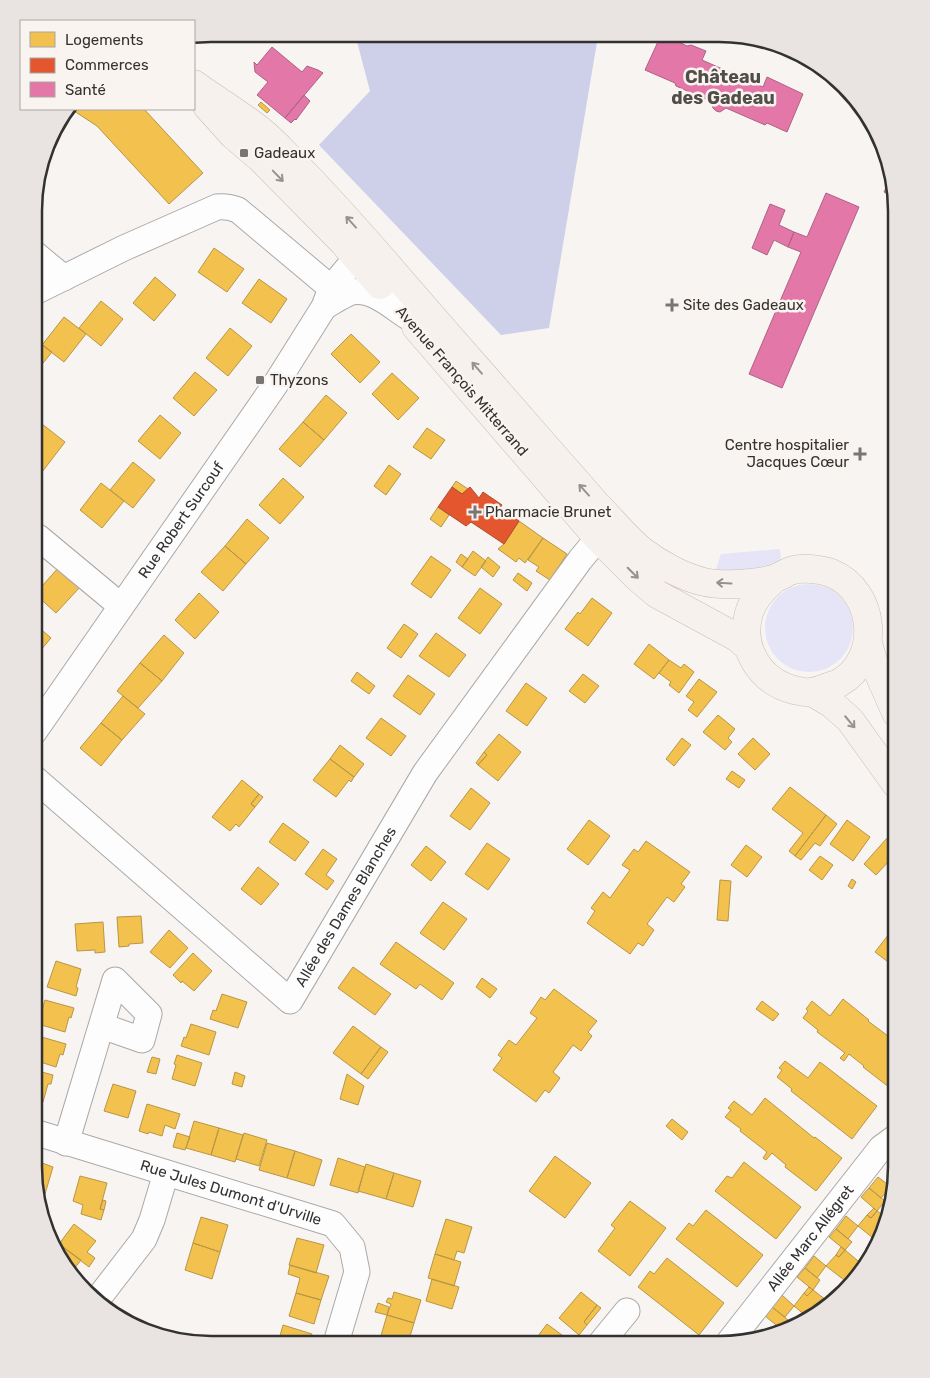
<svg xmlns="http://www.w3.org/2000/svg" width="930" height="1378" viewBox="0 0 930 1378" font-family="Rubik,sans-serif">
	<rect width="100%" height="100%" fill="#f7f4f2"/>
	<path fill="#e5e5f7" d="M780,549l1,13 -23,10h-43l6,-18z
		M765 628a44 44 0 1 1 88 0a44 44 0 1 1-88 0Z"/>
	<path fill="#cecfe9" d="M355,34l240,1 2,7 -48,286 -48,7 -182,-190 51,-54z"/>
	<path fill="#f2c14e" stroke="#b99645" d="M261,102l9,8 -3,3 -9,-8z
		M71,109h73l59,64 -34,31 -72,-78z
		M214,248l30,21 -17,23 -29,-20z
		M155,277l21,18 -22,26 -21,-18z
		M259,279l28,20 -16,24 -29,-20z
		M101,301l22,18 -22,27 -22,-18z
		M64,317l22,17 -22,28 -22,-17z
		M230,328l22,18 -24,30 -22,-18z
		M351,334l29,28 -20,21 -29,-29z
		M35,339l17,13 -17,21z
		M195,372l22,18 -23,26 -21,-18z
		M392,373l27,25 -21,22 -26,-26z
		M326,395l21,18 -23,27 -21,-18z
		M160,415l21,18 -21,26 -22,-18z
		M303,422l21,18 -24,27 -21,-18z
		M42,424l23,18 -26,34 -4,-3v-40z
		M427,428l18,12 -14,19 -18,-12z
		M133,462l22,18 -22,28 -23,-18z
		M389,465l12,9 -15,21 -12,-9z
		M283,478l21,19 -24,27 -21,-19z
		M456,481l12,8 -6,5 -10,-7z
		M101,483l23,18 -22,27 -22,-18z
		M438,507l11,8 -8,12 -11,-8z
		M247,519l22,19 -23,26 -21,-18z
		M519,521l24,17 -18,25 -6,-5 -3,4 -18,-13 6,-5z
		M543,538l24,16 -17,26 -14,-9 3,-4 -11,-7z
		M225,546l21,18 -23,27 -22,-19z
		M473,551l13,10 -11,15 -13,-9z
		M461,554l7,5 -6,8 -6,-5z
		M431,556l20,14 -20,28 -20,-14z
		M488,557l12,10 -7,10 -12,-10z
		M59,567l22,19 -25,27 -21,-19z
		M518,573l14,10 -5,8 -14,-11z
		M480,588l22,16 -22,30 -22,-16z
		M199,593l20,19 -24,27 -20,-19z
		M592,598l20,15 -24,33 -23,-17 13,-17 2,2z
		M35,624l16,14 -16,19z
		M404,624l14,10 -17,24 -14,-10z
		M436,633l30,22 -17,22 -30,-21z
		M164,635l20,18 -22,28 -22,-18z
		M649,644l20,16 -15,19 -20,-15z
		M669,660l12,8 3,-4 10,8 -15,21 -10,-8 2,-3 -12,-9z
		M140,663l22,18 -24,27 -21,-17z
		M357,672l18,14 -6,8 -18,-13z
		M583,674l16,12 -14,17 -16,-12z
		M408,675l27,19 -15,21 -27,-19z
		M699,679l18,13 -20,25 -9,-7 6,-8 -8,-6z
		M526,683l21,15 -20,28 -21,-15z
		M123,696l22,18 -23,26 -21,-17z
		M718,715l17,14 -7,9 4,4 -7,8 -22,-18z
		M381,718l25,18 -15,20 -25,-18z
		M101,723l21,17 -21,26 -21,-18z
		M499,734l22,18 -23,29 -20,-16 9,-10 -3,-3z
		M682,738l9,7 -17,21 -8,-7z
		M753,738l17,16 -15,16 -17,-16z
		M340,745l24,19 -10,13 -24,-18z
		M484,752l3,3 -9,10 -2,-2z
		M330,759l24,18 -3,5 -2,-2 -13,17 -23,-17z
		M732,771l13,9 -6,8 -13,-9z
		M242,780l17,14 -8,10 4,3 -16,20 -3,-3 -6,7 -18,-14z
		M790,787l36,28 -31,41 -6,-5 14,-18 -31,-24z
		M471,788l19,15 -20,27 -20,-14z
		M259,794l4,3 -8,10 -4,-3z
		M826,815l11,9 -17,22 -5,-3 -14,17 -6,-4z
		M589,820l21,16 -22,29 -21,-16z
		M847,820l23,17 -17,24 -23,-17z
		M283,823l26,19 -14,19 -26,-19z
		M888,837l8,8v22l-7,-6 -13,14 -12,-11z
		M646,841l44,31 -9,12 4,3 -11,15 -7,-5 -20,27 7,6 -11,16 -5,-3 -8,11 -43,-31 8,-12 -4,-3 12,-16 7,6 20,-28 -8,-5 12,-16 4,3z
		M487,843l23,16 -22,31 -23,-16z
		M746,845l16,12 -15,20 -16,-12z
		M426,846l20,16 -15,19 -20,-16z
		M323,849l14,10 -11,16 8,6 -7,9 -22,-16z
		M820,856l13,9 -11,15 -13,-10z
		M258,867l21,17 -18,21 -20,-16z
		M852,879l4,3 -4,7 -4,-3z
		M720,880l11,1 -3,40 -11,-1z
		M443,902l24,17 -23,31 -24,-17z
		M141,916l2,27 -14,1v2l-10,1 -2,-30z
		M103,922l2,30 -10,1v-3l-18,1 -2,-27z
		M896,925v43l-21,-16z
		M169,930l19,18 -18,20 -20,-16z
		M396,942l58,41 -12,17 -22,-16 -4,5 -36,-25z
		M193,953l19,18 -18,20 -12,-10 -1,2 -8,-8z
		M56,961l25,8 -5,18 2,1 -2,8 -29,-9z
		M353,967l38,27 -16,21 -37,-27z
		M482,978l15,11 -7,9 -14,-11z
		M554,989l43,32 -9,11 4,4 -11,15 -8,-6 -20,27 7,6 -11,15 -4,-3 -9,12 -43,-32 9,-12 -4,-3 11,-15 7,5 21,-27 -7,-5 11,-16 4,3z
		M222,994l25,8 -9,26 -28,-9 3,-9 3,1z
		M843,999l26,21 -1,1 24,18v-1l4,3v48l-2,2 -31,-24 1,-1 -15,-12 -5,7 -4,-3 5,-5 -28,-21 1,-2 -15,-12 5,-7 -2,-2 6,-8 18,15z
		M45,1000l29,8 -3,10 -2,-1 -4,15 -27,-8z
		M762,1001l17,13 -6,7 -17,-12z
		M191,1024l25,8 -7,23 -28,-9 3,-9 2,1z
		M353,1026l28,21 -20,27 -28,-21z
		M38,1036l28,8 -3,11 -3,-1 -4,13 -22,-7v-12z
		M381,1047l7,5 -20,27 -7,-5z
		M177,1055l25,8 -7,23 -23,-7 4,-14 -2,-1z
		M152,1057l8,2 -4,15 -9,-2z
		M785,1061l23,17 12,-16 57,44 -25,33 -61,-48 1,-2 -15,-12 5,-7 -3,-2z
		M34,1070l19,5 -2,9h-3l-5,18 -9,-2z
		M235,1072l10,4 -3,11 -10,-3z
		M347,1074l17,12 -6,19 -18,-6z
		M113,1084l23,7 -8,27 -24,-7z
		M765,1098l49,40 1,-1 27,21 -26,33 -31,-24 1,-2 -14,-12 -6,7 -3,-2 4,-6 -27,-21 1,-2 -16,-12 6,-7 -3,-2 6,-7 18,14z
		M147,1104l33,10 -5,15 -10,-4 -3,11 -13,-4 -1,2 -9,-3z
		M672,1119l16,13 -6,8 -16,-14z
		M194,1121l25,7 -8,27 -25,-7z
		M219,1128l24,7 -8,27 -24,-7z
		M177,1133l13,4 -5,13 -12,-3z
		M244,1133l23,7 -8,26 -23,-7z
		M267,1143l28,8 -8,27 -28,-8z
		M295,1151l27,9 -8,26 -27,-8z
		M555,1156l36,27 -26,35 -36,-27z
		M338,1158l27,9 -7,26 -28,-8z
		M34,1160l19,7 -8,27 -6,-2 -5,-26z
		M744,1162l57,45 -25,32 -61,-48 12,-15 5,2z
		M366,1164l28,9 -8,26 -28,-8z
		M394,1173l27,8 -8,26 -27,-8z
		M80,1176l27,7 -7,26 4,1 -3,10 -20,-6 2,-9 -10,-4z
		M878,1177l13,10 -10,11 -12,-10z
		M869,1188l16,13 -8,10 -16,-14z
		M103,1200l3,1 -2,9 -4,-1z
		M630,1201l36,27 -36,48 -32,-25 17,-23 -4,-3z
		M874,1208l3,3 -6,7 -4,-3z
		M706,1210l57,45 -26,32 -61,-48 13,-16 4,3z
		M877,1211l10,7 -4,16 -5,8 -20,-16 9,-11 4,3z
		M846,1216l12,10 -10,13 -12,-10z
		M201,1217l27,8 -8,27 -27,-9z
		M446,1219l26,8 -8,26 -7,-2 -3,9 -19,-6z
		M74,1224l22,17 -9,11 8,6 -6,9 -30,-23z
		M836,1229l16,13 -7,8 -16,-13z
		M297,1238l27,7 -8,28 -27,-8z
		M193,1243l27,9 -8,27 -27,-9z
		M59,1244l22,16 -7,9 -18,-22z
		M841,1247l4,3 -6,7 -3,-2z
		M845,1250l19,16 -7,11 -9,6 -22,-17 10,-11 3,2z
		M435,1254l26,8 -7,24 -26,-8z
		M814,1256l12,10 -9,12 -12,-10z
		M667,1258l57,45 -25,32 -61,-48 12,-16 4,3z
		M290,1265l39,11 -8,24 -25,-7 4,-15 -12,-4z
		M805,1268l15,12 -7,10 -16,-13z
		M432,1279l27,8 -7,22 -26,-8z
		M809,1287l4,3 -6,6 -3,-3z
		M813,1290l13,10 -20,16 -12,-10 10,-13 3,3z
		M394,1292l27,8 -7,23 -27,-8 4,-11 -5,-2 2,-4 4,1z
		M581,1292l16,13 -13,17 3,3 -8,10 -20,-17z
		M296,1293l25,7 -7,24 -25,-8z
		M782,1295l12,11 -9,11 -13,-10z
		M378,1303l11,4 -2,8 -12,-3z
		M597,1305l4,3 -14,17 -3,-3z
		M772,1307l16,13 -7,9 -16,-13z
		M387,1315l27,8 -6,20h-16l-12,-4z
		M547,1324l19,14 -5,6h-29z
		M283,1325l29,9 -3,9h-31z
		M377,1339h3l12,4h-16z"/>
	<path fill="#e4572e" stroke="#af4c2f" d="M452,487l10,7 8,-7 9,11 4,-6 19,13 -2,3 19,13 -15,23 -33,-22 -5,4 -28,-19z"/>
	<path fill="#e377a8" stroke="#ae6284" d="M661,35h3l23,11 4,-1 15,6 -4,9 61,27 4,-10 36,17 -16,38 -20,-9 -2,2 -39,-17 -6,4 -4,-1 -3,-3 -3,-7 -34,-15 -1,-3 -30,-13z
		M272,47l30,25 5,-6 11,4 5,3 -38,45 -28,-23 11,-13 -13,-10 -1,-10 3,3z
		M304,95l6,6 -14,19 -1,-1 -4,4 -6,-5z
		M889,182l1,1 3,10 -1,3 -8,-4z
		M826,193l33,14 -77,181 -33,-14 52,-122 -13,-5 6,-15 13,5z
		M770,204l15,6 -6,15 15,7 -6,15 -14,-7 -7,15 -15,-7z"/>
	<g fill="none" stroke-linecap="round" stroke-linejoin="round">
		<g stroke="#aba9a7" stroke-width="27">
			<g id="street">
				<path d="M35,254l29,24"/>
				<path d="M35,292l89,-44 93,-41c8,-1 13,0 21,3l93,78"/>
				<path d="M324,307c9,-5 19,-12 28,-15 21,-4 40,15 56,25"/>
				<path d="M35,539l3,-2 83,69"/>
				<path id="s1" d="M34,732l241,-347 49,-78 7,-19 25,-30 10,-3 9,2"/>
				<path id="s2" d="M34,778l256,223 135,-228 155,-213 18,-22"/>
				<path id="s3" d="M34,1132l299,92 19,23 5,25 -21,71"/>
				<path d="M66,1143l49,-163 34,34 -7,26 -40,-14"/>
				<path d="M97,1300l47,-61 8,-19 14,-47"/>
				<path id="s4" d="M729,1342l152,-194 15,-11"/>
				<path d="M600,1344l27,-33"/>
			</g>
		</g>
		<g stroke="#c7beb7" stroke-width="29">
			<path id="primary" d="M194,84c22,16 46,30 67,47 13,10 23,22 34,33 31,31 59,63 88,96 47,55 95,109 143,164 23,27 47,53 70,80 15,15 29,33 45,46 18,14 42,27 63,32 18,4 48,2 65,-2 8,-1 14,-6 21,-9 12,-4 30,-2 41,2 45,18 51,86 8,110 -3,2 -7,2 -11,4 -5,2 -11,4 -17,5 -5,1 -12,-1 -17,-2 -35,-9 -55,-43 -45,-77 4,-14 14,-24 24,-33
				M207,106l26,29 27,23 83,84 37,43
				M416,327l182,211 40,40 19,16 81,44 10,9
				M868,643l5,18 23,52
				M812,692l20,12 18,16 46,64"/>
		</g>
		<use href="#street" stroke="#fefdfd" stroke-width="25"/>
		<use href="#primary" stroke="#f7f1ee" stroke-width="28"/>
	</g>
	<defs><path id="oneway-shaft" d="M-6 0H5M1.5-3L5.5 0L1.5 3" fill="none" stroke-width="1.6" stroke-linecap="round" stroke-linejoin="round" transform="scale(1.25)"/></defs>
	<g stroke="#96928f">
		<use href="#oneway-shaft" transform="translate(278 176) rotate(46)"/>
		<use href="#oneway-shaft" transform="translate(351 222) rotate(-132)"/>
		<use href="#oneway-shaft" transform="translate(477 368) rotate(-131)"/>
		<use href="#oneway-shaft" transform="translate(584 490) rotate(-132)"/>
		<use href="#oneway-shaft" transform="translate(633 573) rotate(45)"/>
		<use href="#oneway-shaft" transform="translate(724 583) rotate(-177)"/>
		<use href="#oneway-shaft" transform="translate(850 722) rotate(50)"/>
	</g>
	<g fill="#787674" stroke="#f9f4f0" stroke-width="2">
		<rect x="239" y="148" width="10" height="10" rx="2.5"/>
		<path d="M669.5 297.5h5v5h5v5h-5v5h-5v-5h-5v-5h5z"/>
		<rect x="255" y="375" width="10" height="10" rx="2.5"/>
		<path d="M857.5 446.5h5v5h5v5h-5v5h-5v-5h-5v-5h5z"/>
		<path d="M472.5 504.5h5v5h5v5h-5v5h-5v-5h-5v-5h5z"/>
	</g>
	<g text-anchor="middle" dominant-baseline="central" stroke-width="5" stroke-linejoin="round" paint-order="stroke">
		<g font-size="15" fill="#343230" stroke="#f9f4f0" text-anchor="start">
			<text x="254" y="153">Gadeaux</text>
			<text x="683" y="305">Site des Gadeaux</text>
			<text x="270" y="380">Thyzons</text>
			<text x="849" y="445" text-anchor="end">Centre hospitalier<tspan x="849" dy="17">Jacques Cœur</tspan></text>
			<text x="485" y="512">Pharmacie Brunet</text>
		</g>
		<g font-size="15" fill="#343230" stroke="#f9f4f0">
			<text transform="translate(462 381) rotate(49)">Avenue François Mitterrand</text>
			<text stroke="none"><textPath href="#s1" startOffset="258">Rue Robert Surcouf</textPath></text>
			<text stroke="none"><textPath href="#s2" startOffset="449">Allée des Dames Blanches</textPath></text>
			<text stroke="none"><textPath href="#s3" startOffset="206">Rue Jules Dumont d'Urville</textPath></text>
			<text stroke="none"><textPath href="#s4" startOffset="132">Allée Marc Allégret</textPath></text>
		</g>
		<g font-size="18" font-weight="bold" fill="#514d49" stroke="#f9f4f0">
			<text x="723" y="77">Château<tspan x="723" dy="21">des Gadeau</tspan></text>
		</g>
	</g>
	<path d="M0 0H930V1378H0ZM211 42H719A169 169 0 0 1 888 211V1167A169 169 0 0 1 719 1336H211A169 169 0 0 1 42 1167V211A169 169 0 0 1 211 42Z" fill="#e9e4e1" fill-rule="evenodd"/>
	<path fill="none" stroke="#343230" stroke-width="2.5" d="M211 42H719A169 169 0 0 1 888 211V1167A169 169 0 0 1 719 1336H211A169 169 0 0 1 42 1167V211A169 169 0 0 1 211 42Z"/>
	<rect x="20" y="20" width="175" height="90" fill="#f9f4f0" stroke="#aaa6a3"/>
	<rect x="30" y="32" width="25" height="15" fill="#f2c14e" stroke="#aaa6a3"/>
	<text x="65" y="45" font-size="15" fill="#343230">Logements</text>
	<rect x="30" y="58" width="25" height="15" fill="#e4572e" stroke="#aaa6a3"/>
	<text x="65" y="70" font-size="15" fill="#343230">Commerces</text>
	<rect x="30" y="82" width="25" height="15" fill="#e377a8" stroke="#aaa6a3"/>
	<text x="65" y="95" font-size="15" fill="#343230">Santé</text>
</svg>
